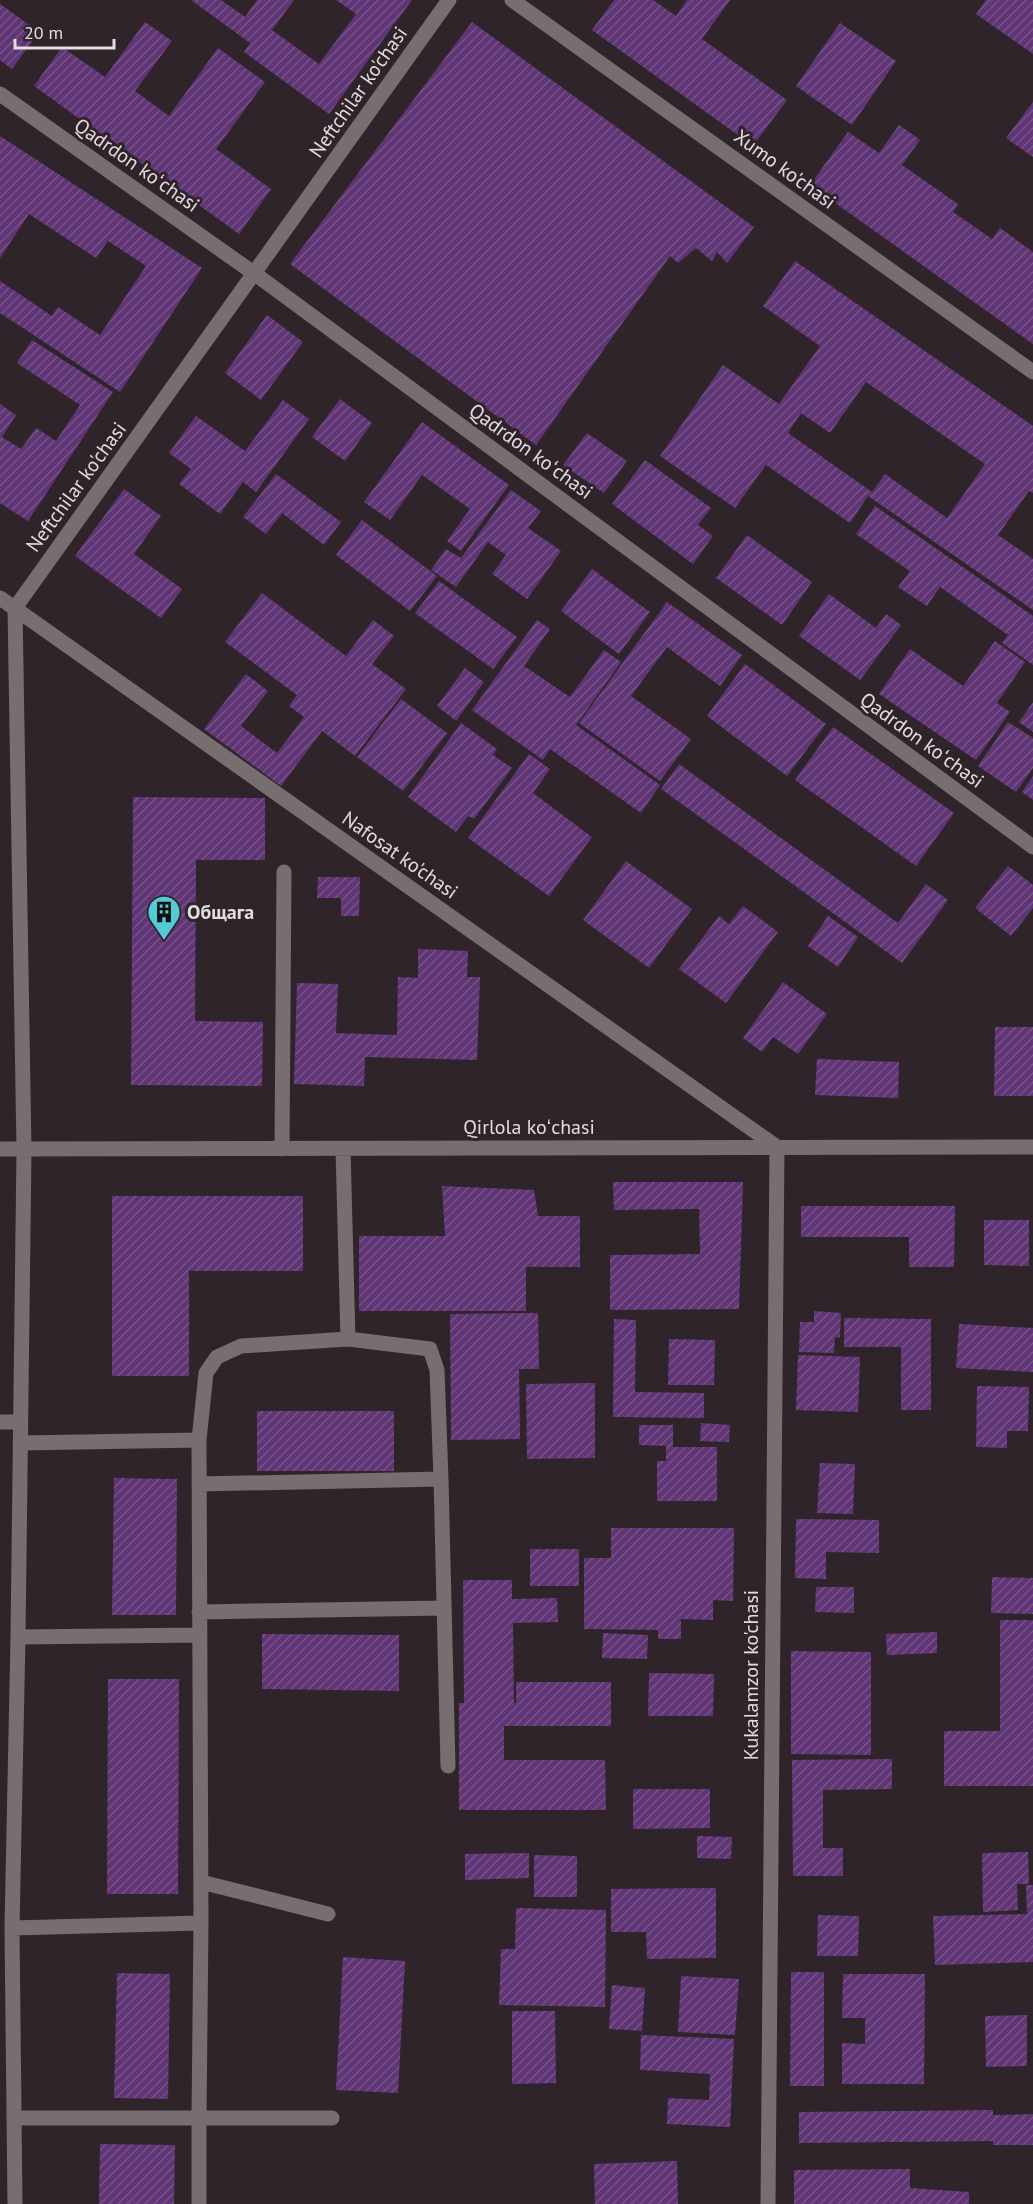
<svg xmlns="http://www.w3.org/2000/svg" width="1033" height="2204" viewBox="0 0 1033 2204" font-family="'PT Sans',sans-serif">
	<defs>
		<pattern id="building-hatch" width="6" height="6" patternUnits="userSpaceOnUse" patternTransform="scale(1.5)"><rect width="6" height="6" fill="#603575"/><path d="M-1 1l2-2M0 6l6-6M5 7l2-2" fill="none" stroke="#775288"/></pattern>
	</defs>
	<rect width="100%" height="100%" fill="#30242b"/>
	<path fill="url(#building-hatch)" fill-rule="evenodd" d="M191,0h30l24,17 12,-17h37l-22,30 47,34 37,-50 -20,-14h76l-83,114 -85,-62 6,-9z
		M614,0h39l23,16 11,-16h43l-28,39 85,61 -34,46 -161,-116z
		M986,0h47v54l-57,-40z
		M0,4l39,28 -27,37 -12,-9z
		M145,22l27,19 -37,50 34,25 49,-68 47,34 -49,67 55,40 -32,45 -205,-148 28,-39 43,30z
		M472,22l282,205 -27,36 -10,-11 -5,9 -16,-13 -18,15 -8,-7 -134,189 -246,-181z
		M840,23l56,38 -44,64 -56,-39z
		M1033,102v55l-27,-19z
		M899,125l21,15 -18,25 56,39 -5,8 39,27 8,-11 33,24v92l-223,-159 38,-53 31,21z
		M0,136l202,132 -82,124 -120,-79v-32l52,35 6,-9 42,28 46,-69 -38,-25 -12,17 -67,-44 -29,44z
		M795,261l238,165v67l-4,-2 -31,44 35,24v51l-165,-114 -18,27 -84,-58 -31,43 -75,-52 63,-91 56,39 41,-58 -57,-40zM866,382l119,82 -38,54 -62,-44 -13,18 -84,-59 13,-20 29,20z
		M267,315l36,27 -42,58 -36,-27z
		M32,340l81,52 -85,129 -28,-18v-99l16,11 -14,22 19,12 15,-21 20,13 24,-36 -63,-42z
		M340,399l32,24 -27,38 -33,-24z
		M283,400l26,19 -53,73 -13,-10 -23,32 -41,-30 12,-15 -22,-16 27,-37 49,35z
		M422,422l87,63 -48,66 -14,-10 23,-32 -48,-34 -32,45 -26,-18z
		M587,433l40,28 -23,32 -41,-28z
		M645,460l66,48 -13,17 15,11 -20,28 -81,-60z
		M276,474l65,48 -17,23 -42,-32 -16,21 -23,-17z
		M124,489l37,27 -27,38 48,35 -21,29 -86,-62z
		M511,490l30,21 -13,17 33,23 -34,48 -35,-25 14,-19 -18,-13 -32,45 -25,-17 15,-21 15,9z
		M875,506l158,110v49l-31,-22 6,-8 -68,-48 -13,19 -29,-19 12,-16 -54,-37z
		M362,520l75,56 -27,35 -74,-56z
		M747,535l65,47 -30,43 -66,-47z
		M592,569l58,43 -31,42 -58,-43z
		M439,581l78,56 -24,32 -78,-56z
		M262,593l84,63 27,-36 21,16 -22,28 34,25 -51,67 -33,-25 -41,55 -77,-57 42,-55 22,17 -27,35 36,27 27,-36 -15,-11 8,-11 -72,-53z
		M829,594l47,34 10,-14 15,11 -41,55 -61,-44z
		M667,602l75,53 -22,31 -53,-39 -36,49 60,43 -31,42 -81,-58z
		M537,620l13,9 -26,37 46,31 34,-47 17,12 -45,63 84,60 -19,28 -91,-64 -7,11 -71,-50z
		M995,641l30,21 -28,41 13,9 -34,48 -97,-66 31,-45 53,37z
		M745,664l81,60 -39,52 -80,-60z
		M465,668l19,14 -28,39 -19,-15z
		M401,699l46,34 -44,58 -46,-34z
		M1033,702v30l-14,-10z
		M1008,722l25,16v30l-17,24 -38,-26z
		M461,723l36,26 -4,6 19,13 -38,51 -6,-3 -12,16 -48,-35z
		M833,727l121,86 -38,53 -121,-86z
		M529,754l21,15 -17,24 59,44 -43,59 -81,-58z
		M679,764l219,159 28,-39 22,16 -46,63 -241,-174z
		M1033,776v24l-11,-8z
		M133,797l132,1v62h-69l-1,161 68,1 -1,64 -131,-1z
		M626,861l66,48 -43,59 -66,-48z
		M1008,866l25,19v23l-22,28 -36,-28z
		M318,877h42l-1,39h-18v-18h-24z
		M743,906l35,26 -52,71 -47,-34 40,-53 10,8z
		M828,916l30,21 -20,30 -30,-21z
		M418,949l50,2 -1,26h13l-3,83 -112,-3 -1,29 -70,-2 3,-101 41,1 -2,49 61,2 1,-58 20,1z
		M783,982l44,32 -29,40 -25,-17 -11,15 -19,-14z
		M995,1027h38v69h-39z
		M817,1059l82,3 -1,36 -83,-3z
		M613,1182h130l-4,127 -129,1v-55l90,-1 -1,-45 -85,1z
		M442,1186l92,4 4,26h42v51h-54v44h-167v-75h86z
		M112,1196h191v75h-114v105h-77z
		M801,1206h154l-1,61h-45v-30h-108z
		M984,1220h45v46l-45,-1z
		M814,1311l27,2 -1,25 -5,-1 -1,16 -35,-1 1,-30h14z
		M538,1313l1,56h-20l1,70 -69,1 -1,-126z
		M844,1318l87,1v91h-30v-63h-57z
		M614,1319l22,1 -1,72 69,1v25l-91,-1z
		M959,1324l74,4v44l-77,-4z
		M669,1339l46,1 -1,45h-46z
		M798,1355l62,2 -2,55 -62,-2z
		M595,1383v75l-68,1 -1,-75z
		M977,1386l52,1 -1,44h-21v17l-31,-1z
		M257,1411h137v60h-137z
		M701,1423l29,2 -1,17 -29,-1z
		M639,1425h34v22h44v54h-60v-40h9v-15l-27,-1z
		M820,1463l35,1 -2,50 -36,-1z
		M114,1478l63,1 -1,136h-64z
		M796,1519l83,1v33l-53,-1v27l-31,-1z
		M611,1528h123l-1,73 -20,-1v20l-32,-1v20h-23v-9l-74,-1v-71h27z
		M530,1549h49v37h-49z
		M992,1577l41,1v36l-42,-1z
		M463,1580h49v19l45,-1 1,24 -45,1 1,80h2v-21h95v44h-107v34h101l1,50h-147v-107h5z
		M816,1587h38v26l-39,-1z
		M1000,1620h33v166h-89v-55h56z
		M937,1632v21l-50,2 -1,-21z
		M603,1633l45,2 -1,24 -45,-1z
		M262,1634l137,1v56l-137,-2z
		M791,1651l80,1v103l-80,-1z
		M649,1673l65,1 -1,42h-65z
		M108,1679h71l-1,215h-71z
		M892,1759v30l-69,1v58h20v28h-50l-1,-116z
		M633,1789h77v39l-77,1z
		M697,1836l35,1 -1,22 -34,-1z
		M1028,1852l1,32h-12l1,26 -35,2 -1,-59z
		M529,1853v25l-64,2v-26z
		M534,1855l43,1v41h-43z
		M1026,1885h7v77l-98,3 -2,-49 94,-2z
		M716,1888v70l-69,1 -1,-27h-35v-43z
		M516,1908l90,2 -1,97 -106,-2 2,-56h14z
		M818,1915l41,1 -1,40h-41z
		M343,1957l62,4 -7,132 -62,-3z
		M791,1972h33v114h-34z
		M117,1973l53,1 -2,125 -54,-1z
		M843,1974h82l-1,110h-82v-41l23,1v-26h-23z
		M681,1976l58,3 -4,56 -57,-3z
		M612,1985l33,3 -3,43 -33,-2z
		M512,2011h43l1,72 -44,1z
		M1027,2015v51l-41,1 -1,-51z
		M641,2035l93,4 -4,88 -63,-3 1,-26 41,2 1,-26 -70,-4z
		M993,2110v5l40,-1v31h-40v-4l-194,2v-31z
		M100,2144l75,1 -1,59h-75z
		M677,2161l1,43h-83l-1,-40z
		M910,2169v19l59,4v12h-175v-34z"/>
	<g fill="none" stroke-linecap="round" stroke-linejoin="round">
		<path stroke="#766e6f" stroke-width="15" d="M512,0l521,372
			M0,94l255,180 778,573
			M0,598l777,549 -9,1057
			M0,1149l1033,-2
			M282,1149l2,-277
			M0,1422h20
			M199,1440l7,-67 11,-16 24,-11 107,-7
			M441,1479l7,287
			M200,1484l241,-5 -4,-109 -7,-21 -82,-10 -5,-190
			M199,1612l245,-4
			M18,1637l182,-2
			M201,1882l127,32
			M201,1923l-2,195h133
			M12,1928l189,-5 -2,-483 -179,3
			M15,2118h184v86
			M15,2204l-3,-276 6,-291 6,-487 -9,-542 434,-608"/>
	</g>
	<defs>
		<g id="building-pin" transform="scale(1.725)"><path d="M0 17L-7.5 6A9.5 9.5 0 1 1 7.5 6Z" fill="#52cbd7" stroke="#30242b"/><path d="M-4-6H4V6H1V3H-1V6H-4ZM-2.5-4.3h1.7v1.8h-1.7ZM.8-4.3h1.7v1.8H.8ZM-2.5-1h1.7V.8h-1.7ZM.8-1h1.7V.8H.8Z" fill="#111"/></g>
	</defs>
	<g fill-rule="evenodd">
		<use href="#building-pin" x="164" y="912"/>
	</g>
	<g text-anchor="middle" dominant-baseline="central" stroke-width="6" stroke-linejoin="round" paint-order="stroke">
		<g font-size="20" fill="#e4dce1" stroke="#30242b">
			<text transform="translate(358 92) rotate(-55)">Neftchilar ko'chasi</text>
			<text transform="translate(137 165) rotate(35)">Qadrdon koʻchasi</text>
			<text transform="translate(785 169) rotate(36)">Xumo ko'chasi</text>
			<text transform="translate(531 451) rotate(36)">Qadrdon koʻchasi</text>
			<text transform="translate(76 487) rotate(-54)">Neftchilar ko'chasi</text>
			<text transform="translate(922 740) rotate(36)">Qadrdon koʻchasi</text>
			<text transform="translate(400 855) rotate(35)">Nafosat ko'chasi</text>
			<text x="529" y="1127">Qirlola koʻchasi</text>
			<text transform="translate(751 1675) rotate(-90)">Kukalamzor ko'chasi</text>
		</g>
		<g font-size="20" font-weight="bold" fill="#e4dce1" stroke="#30242b" text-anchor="start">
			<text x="187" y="912">Общага</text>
		</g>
	</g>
	<path d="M15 39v9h99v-9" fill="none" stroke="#e4dce1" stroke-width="3"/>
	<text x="24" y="39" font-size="18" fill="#e4dce1" stroke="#30242b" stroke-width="4.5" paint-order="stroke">20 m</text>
</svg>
